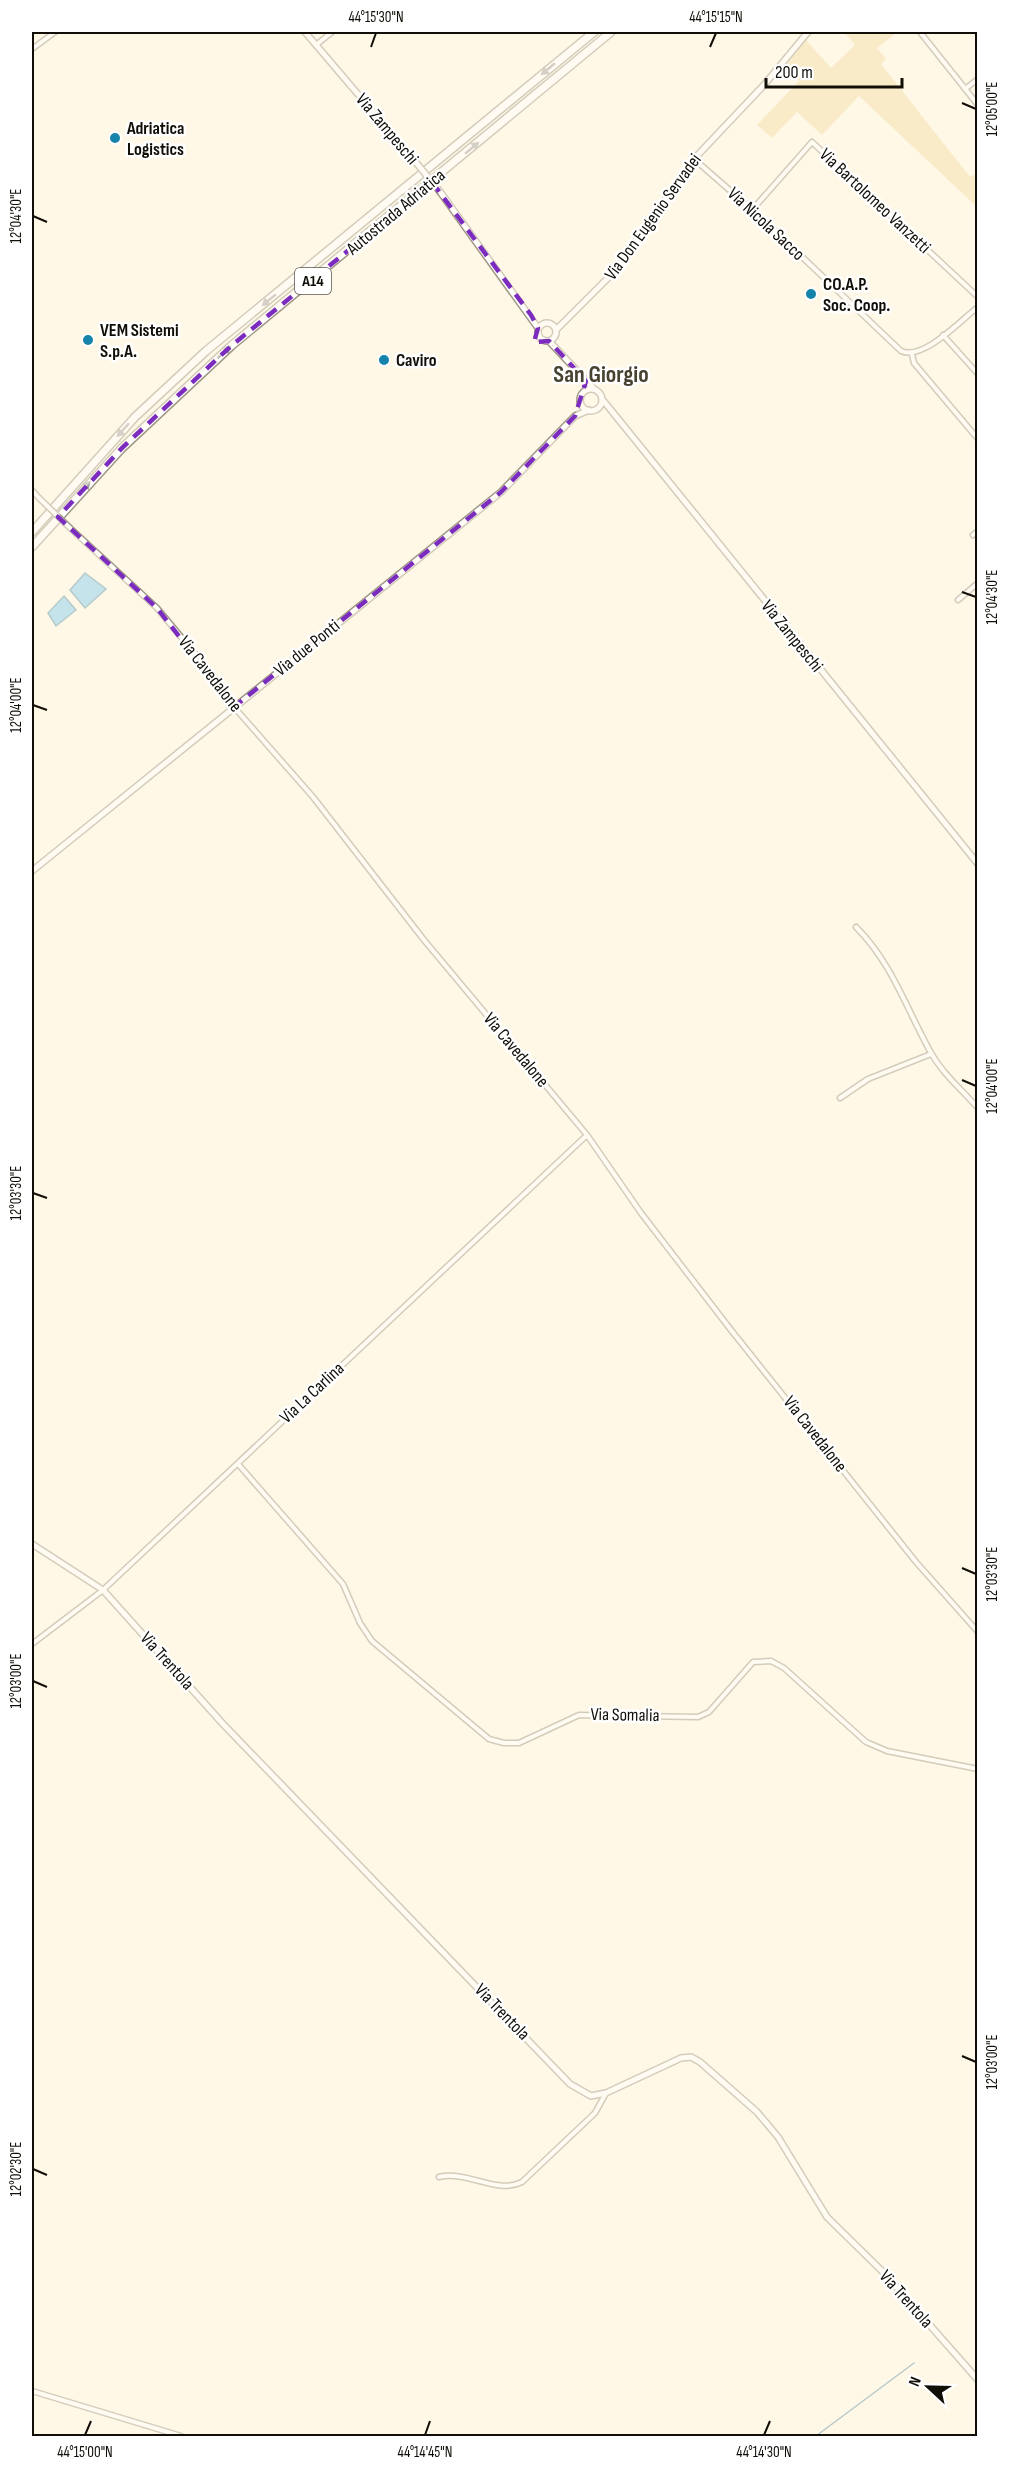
<svg xmlns="http://www.w3.org/2000/svg" width="1009" height="2468" viewBox="0 0 1009 2468" font-family="'Sofia Sans Condensed',sans-serif">
	<rect width="100%" height="100%" fill="#fff8e7"/>
	<path fill="#f1dba1" d="M844,32h49l2,2 -18,14 9,11 -5,5 89,113 6,-3 1,3v30l-118,-111 -37,39 -25,-23 -25,26 -15,-13 42,-44 -15,-13 22,-28 25,28 24,-23z"/>
	<path fill="#7fcbee" stroke="#5e92a9" stroke-width="1.5" d="M85,573l21,16 -21,19 -15,-18z
		M64,596l12,14 -20,16 -8,-13z"/>
	<g fill="none" stroke-linecap="round" stroke-linejoin="round">
		<path stroke="#5e92a9" stroke-width="1.5" d="M816,2436l98,-73"/>
		<g stroke="#a09885" stroke-width="7">
			<path id="street" d="M920,32l58,73
				M316,45l16,-13
				M32,49l23,-17
				M965,89l13,-10
				M694,159l63,55 144,137c22,10 59,-30 77,-44
				M752,210l60,-68 166,155
				M943,335l35,39
				M912,354l2,9 64,76
				M32,490l7,8
				M70,528l87,80 55,66 22,33 79,90 111,143 163,195 54,78 90,117 185,232 62,70
				M973,535l5,-4
				M958,600l20,-17
				M856,927c36,36 50,81 74,124 11,21 32,39 48,57
				M840,1098l28,-19 63,-25
				M238,1464l105,120 17,39 12,18 117,98 15,4h15l60,-28 119,2 11,-5 44,-50 18,-1 13,7 82,74 21,9 91,18
				M32,1644l71,-54 484,-455
				M439,2177c29,-7 57,18 83,5l73,-69 11,-20
				M32,2391l149,45"/>
		</g>
		<g stroke="#a09885" stroke-width="8">
			<path id="secondary" d="M305,32l109,128
				M441,193l97,135
				M538 332a9 9 0 1 1 18 0a9 9 0 1 1-18 0Z
				M556,330l58,-58 80,-113 70,-74 44,-53
				M549,341l45,48
				M580 400a11 11 0 1 1 22 0a11 11 0 1 1-22 0Z
				M602,399l376,465
				M32,871l469,-379 74,-76 14,-6
				M32,1544l71,46 120,134 347,360 21,12 15,-3 75,-35 10,-1 9,5 57,50 21,25 49,80 57,56 94,107"/>
		</g>
		<g stroke="#a09885" stroke-width="10">
			<path id="highway" d="M32,532l103,-115 71,-66 388,-319
				M32,547l90,-99 109,-102 380,-314"/>
		</g>
		<use href="#street" stroke="#fff" stroke-width="4"/>
		<use href="#secondary" stroke="#fff" stroke-width="5"/>
		<use href="#highway" stroke="#fff" stroke-width="7"/>
		<g stroke="#a09885" stroke-width="7" stroke-linecap="butt">
			<path id="street-bridge" d="M39,498l31,30"/>
		</g>
		<g stroke="#a09885" stroke-width="8" stroke-linecap="butt">
			<path id="secondary-bridge" d="M414,160l27,33"/>
		</g>
		<use href="#street-bridge" stroke="#fff" stroke-width="4"/>
		<use href="#secondary-bridge" stroke="#fff" stroke-width="5"/>
	</g>
	<defs><path id="oneway-solid" d="M-6-.8H1V-3.2L6.5 0L1 3.2V.8H-6Z" transform="scale(1.5)"/></defs>
	<g fill="#9f9f9c">
		<use href="#oneway-solid" transform="translate(548 69) rotate(140)"/>
		<use href="#oneway-solid" transform="translate(472 148) rotate(-40)"/>
		<use href="#oneway-solid" transform="translate(269 300) rotate(141)"/>
		<use href="#oneway-solid" transform="translate(224 352) rotate(-42)"/>
		<use href="#oneway-solid" transform="translate(123 430) rotate(132)"/>
		<use href="#oneway-solid" transform="translate(84 488) rotate(-47)"/>
	</g>
	<path d="M0 0H1009V2468H0ZM432,182l99,133 7,13 -4,14 15,-1 37,40 -11,35 -74,76 -267,215 -77,-99 -99,-91 64,-69 109,-102z" fill="#fff8e7" fill-opacity=".55" fill-rule="evenodd"/>
	<path fill="none" stroke="#7b2cbf" stroke-width="4.5" stroke-dasharray="12 8" stroke-linejoin="round" d="M432,182l99,133 7,13 -4,14 15,-1 37,40 -11,35 -74,76 -267,215 -77,-99 -99,-91 64,-69 109,-102z"/>
	<path fill="none" stroke="#100e07" stroke-width="2" d="M371,47l5,-14M710,47l6,-14M962,103l14,6M33,216l14,6M962,592l14,5M33,705l14,5M962,1080l14,6M33,1193l14,5M962,1568l14,6M33,1681l14,6M962,2056l14,6M33,2169l14,6M85,2435l6,-14M425,2435l5,-14M764,2435l6,-14"/>
	<g fill="#1584ab" stroke="#fff" stroke-width="2">
		<circle cx="115" cy="138" r="6"/>
		<circle cx="811" cy="294" r="6"/>
		<circle cx="88" cy="340" r="6"/>
		<circle cx="384" cy="360" r="6"/>
	</g>
	<g text-anchor="middle" dominant-baseline="central" stroke-width="5" stroke-linejoin="round" paint-order="stroke">
		<rect fill="#fff" stroke="#585651" stroke-width="1.5" x="295" y="268" width="36" height="26" rx="4.5"/>
		<g font-size="16" font-weight="bold" fill="#100e07">
			<text x="313" y="281">A14</text>
		</g>
		<g font-size="18" font-weight="bold" fill="#100e07" stroke="#fff" text-anchor="start">
			<text x="127" y="128">Adriatica<tspan x="127" dy="21">Logistics</tspan></text>
			<text x="823" y="284">CO.A.P.<tspan x="823" dy="21">Soc. Coop.</tspan></text>
			<text x="100" y="330">VEM Sistemi<tspan x="100" dy="21">S.p.A.</tspan></text>
			<text x="396" y="360">Caviro</text>
		</g>
		<g font-size="18" fill="#100e07" stroke="#fff">
			<text transform="translate(387 129) rotate(50)">Via Zampeschi</text>
			<text transform="translate(875 201) rotate(43)">Via Bartolomeo Vanzetti</text>
			<text transform="translate(396 212) rotate(-40)">Autostrada Adriatica</text>
			<text transform="translate(653 217) rotate(-54)">Via Don Eugenio Servadei</text>
			<text transform="translate(766 224) rotate(43)">Via Nicola Sacco</text>
			<text transform="translate(792 636) rotate(51)">Via Zampeschi</text>
			<text transform="translate(307 648) rotate(-39)">Via due Ponti</text>
			<text transform="translate(210 674) rotate(52)">Via Cavedalone</text>
			<text transform="translate(516 1050) rotate(50)">Via Cavedalone</text>
			<text transform="translate(312 1393) rotate(-43)">Via La Carlina</text>
			<text transform="translate(815 1434) rotate(52)">Via Cavedalone</text>
			<text transform="translate(167 1661) rotate(48)">Via Trentola</text>
			<text transform="translate(625 1715) rotate(1)">Via Somalia</text>
			<text transform="translate(502 2012) rotate(46)">Via Trentola</text>
			<text transform="translate(906 2299) rotate(48)">Via Trentola</text>
		</g>
		<g font-size="24" font-weight="bold" fill="#484230" stroke="#fff">
			<text x="601" y="374">San Giorgio</text>
		</g>
	</g>
	<rect width="1009" height="2468" fill="none" stroke="#ffffff" stroke-width="66"/>
	<g transform="translate(928 2387) rotate(292)" stroke="#ffffff" stroke-width="4.5" paint-order="stroke">
	<path d="M0-4.5L10 22L0 15L-10 22Z" fill="#100e07"/>
	<text y="-9" font-size="16" font-weight="bold" text-anchor="middle" fill="#100e07">N</text>
	</g>
	<path d="M766 78v9h136v-9" fill="none" stroke="#100e07" stroke-width="3"/>
	<text x="775" y="78" font-size="18" fill="#100e07" stroke="#ffffff" stroke-width="4.5" paint-order="stroke">200 m</text>
	<rect x="33" y="33" width="943" height="2402" fill="none" stroke="#100e07" stroke-width="2"/>
	<g font-size="15" text-anchor="middle" fill="#100e07">
		<text x="376" y="22">44°15'30"N</text>
		<text x="716" y="22">44°15'15"N</text>
		<text transform="translate(992 109) rotate(-90)" y="5">12°05'00"E</text>
		<text transform="translate(16 216) rotate(-90)" y="5">12°04'30"E</text>
		<text transform="translate(992 597) rotate(-90)" y="5">12°04'30"E</text>
		<text transform="translate(16 705) rotate(-90)" y="5">12°04'00"E</text>
		<text transform="translate(992 1086) rotate(-90)" y="5">12°04'00"E</text>
		<text transform="translate(16 1193) rotate(-90)" y="5">12°03'30"E</text>
		<text transform="translate(992 1574) rotate(-90)" y="5">12°03'30"E</text>
		<text transform="translate(16 1681) rotate(-90)" y="5">12°03'00"E</text>
		<text transform="translate(992 2062) rotate(-90)" y="5">12°03'00"E</text>
		<text transform="translate(16 2169) rotate(-90)" y="5">12°02'30"E</text>
		<text x="85" y="2457">44°15'00"N</text>
		<text x="425" y="2457">44°14'45"N</text>
		<text x="764" y="2457">44°14'30"N</text>
	</g>
</svg>
